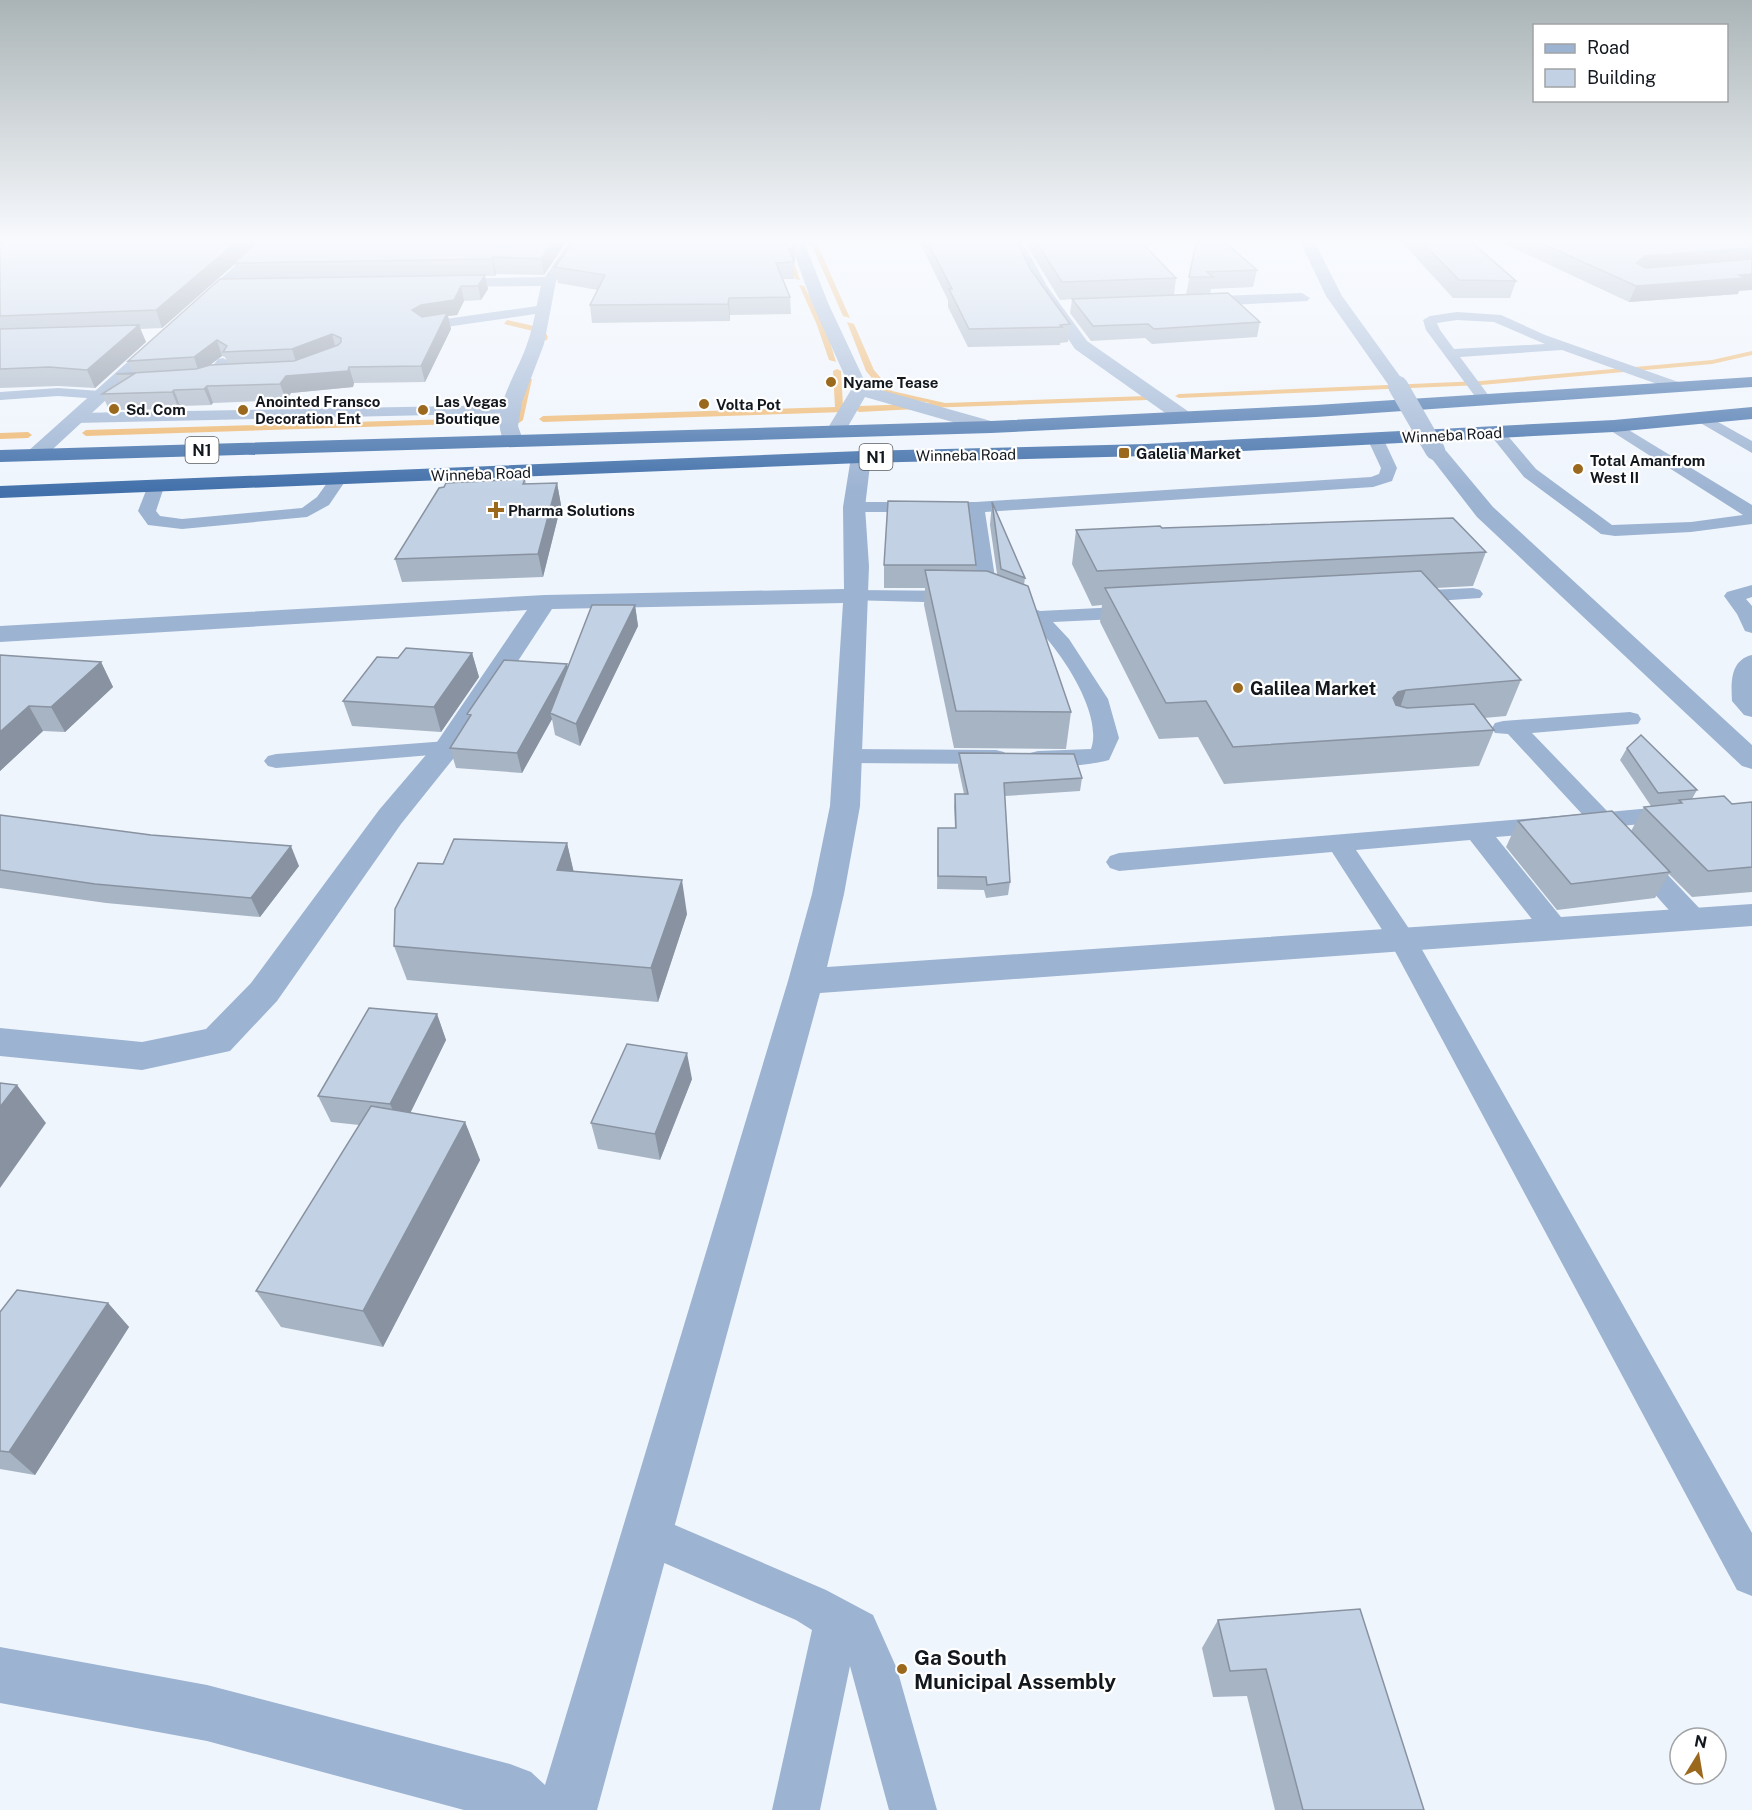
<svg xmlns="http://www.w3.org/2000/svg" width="1752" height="1810" viewBox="0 0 1752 1810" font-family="'Public Sans',sans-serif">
	<rect width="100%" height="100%" fill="#eff5fd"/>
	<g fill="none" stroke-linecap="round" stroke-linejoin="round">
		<path fill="#eeb56a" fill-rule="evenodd" d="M780,239h6l14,41 -5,-1z
			M809,239h6l35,79 -7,-2z
			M799,285l5,1 21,39 11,37 -7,-2 -12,-35z
			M507,320l36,8 5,9 -1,3 -7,2 -3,-10 -33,-8z
			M847,322l7,2 20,46 18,21 53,12 202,-7 4,2 -4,2 -222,8v-4l5,-1 -44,-8 -20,-24z
			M1752,351v4l-40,9 -231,21 -302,13 -4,-2 4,-2 302,-13 231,-21z
			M837,369l4,2 2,35 5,3 -4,3 -301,10 -4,-3 4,-3 292,-9 -2,-36z
			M525,377l7,2 -9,41 -4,3 -4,-3z
			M913,404l4,3 -1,2 -57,3 -4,-3 4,-3z
			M485,418l3,1v4l-402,13 -4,-3 4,-3z
			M0,433l28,-1 4,3 -4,3 -28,1z"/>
		<path fill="#9cb3d2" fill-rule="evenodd" d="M544,305l6,4 -1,3 -124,18 -7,-4 7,-4z
			M1457,312l44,3 44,20 139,49 2,3 -2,3h-10l-112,-40 -102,7 32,43 -2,3h-10l-54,-73 -3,-10 7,-4zM1457,320l37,2 51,22 -91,5 -14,-19 -3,-7z
			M223,358l7,4 -12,16 -29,6 -7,-4 2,-3 24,-5 10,-13z
			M58,388l42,3 7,4 -7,4 -42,-3 -58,4v-8z
			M511,405l8,5 -3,3 -441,10 -8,-5 8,-5z
			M1702,413l50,28v12l-55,-32 -3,-3z
			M1614,421l138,84v19l-61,8 -76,4 -14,-2 -77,-57 -36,-45 2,-3h12l34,40 76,56 79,-3 52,-7 -135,-86 -2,-3 2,-3z
			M1375,433l8,5 14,30 -5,13 -19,6 -388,25 13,85 -3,4h-14l-3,-4 -10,-85h-114l-6,-1 -3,-4 3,-4 6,-1h122l395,-25 8,-3 2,-6 -14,-30z
			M338,475l8,5 -17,25 -22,12 -125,12 -34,-4 -10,-14 11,-28h12l3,4 -8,24 4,5 22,3 120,-11 15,-11 15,-21z
			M1752,585v12l-6,2 6,7v27l-7,-2 -8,-17 -13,-18 3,-4z
			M1473,588l7,2 3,4 -3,4 -73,5 -7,-2 -3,-4 3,-4 7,-2z
			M855,590l107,1 7,2 3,4 -3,4 -7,2 -114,-3 -3,-4 3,-4z
			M1008,599l32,12 98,-5 7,2 3,4 -3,4 -7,2 -85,4 16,17 39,60 11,39 -10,22c-24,6 -55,9 -79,3l-4,-5 4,-5 8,-2 53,-2c13,-35 -33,-104 -60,-126 -8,-7 -21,-10 -30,-14l-3,-4 3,-4z
			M1752,655v62l-8,-2 -12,-14c-1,-18 -2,-41 20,-46z
			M1630,712l8,2 3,5 -3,5 -106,9 76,79 65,-6 9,2 3,6 -3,6 -61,6 2,3 -4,6c-10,2 -16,2 -24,-6l-99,8 69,85 4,7 -4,7 -10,3 -10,-3 -75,-96 -114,10 60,89 336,594v63l-15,-6 -347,-648 -58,-90 -213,19 -9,-3 -4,-6 4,-6 9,-3 463,-39 -74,-80 -13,-1 -3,-5 3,-5 8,-2z
			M447,741l8,2 4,5 -4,5 -179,15 -8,-2 -4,-5 4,-5 8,-2z
			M847,749l149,1 8,2 4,5 -4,5 -8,2 -149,-1 -8,-2 -4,-5 4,-5z
			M1638,851l9,2 56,59 4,7 -4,7 -10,2 -10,-2 -54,-61 -4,-6 4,-6z
			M647,1513l179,77 47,25 24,54 40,141h-48l-39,-144 -30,144h-48l40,-180 -16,-10 -164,-71 -6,-15 6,-15z"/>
		<path fill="#9cb3d2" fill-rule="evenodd" d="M265,239h15l-239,221h-14l-3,-4 3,-4z
			M571,239h14l-29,42 -12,63 -22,58 -4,24 5,14 -3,4h-14c-20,-29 12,-71 21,-100 7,-18 9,-39 14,-58l-101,1 -7,-4 7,-4 105,-2z
			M789,239h14l25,64 39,83 131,37 3,4 -3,4h-14l-119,-34 -22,38h-14l-3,-4 25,-41 -39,-87z
			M1007,239h14l26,47 40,55 105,73 2,4 -2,4h-14l-103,-73 -43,-63z
			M1299,239h14l29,57 65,90 -3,4h-12l-66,-94z
			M1302,293l8,5 -3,3 -114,6 -8,-5 8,-5z
			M1435,444l7,2 51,61 259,238v24l-10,-3 -265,-249 -52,-67 3,-4z
			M861,451l7,2 3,4 -6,50 4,59 -9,240 -16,88 -17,73 925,-63v22l-932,67 -223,817h-133l-257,-69 -207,-38v-56l207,38 303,79 21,8 14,13 243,-804 24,-87 18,-88 13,-203 -291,6 -95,145 -56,70 -124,177 -47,50 -88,19 -142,-14v-28l142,14 64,-13 45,-46 128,-173 58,-68 90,-132 -527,32v-16l545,-31 299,-6 -1,-82 8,-50 3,-4z"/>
		<path fill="#4270aa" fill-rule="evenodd" d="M1752,377v10l-436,30 -325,16 -991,29v-12l991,-29 325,-16z
			M1752,407v12l-138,13 -468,24 -285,7 -861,35v-12l861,-35 285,-7 468,-24z"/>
		<path stroke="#9cb3d2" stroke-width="20" d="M1398,386l37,64"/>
	</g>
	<path fill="#a7b4c4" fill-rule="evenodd" d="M0,239h568l-24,36 -48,-1 -1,2h-10l3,13 -7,11 -17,1 -7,14 -9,1 3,13 -26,53 -71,1 -1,4 -62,6 -5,7 -73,3 -2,2 -31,1 -1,3 -70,1 -7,-16 18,-11 -4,-9 17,-1 -5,-12 111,-82 -4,-15 -73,64 -22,1 6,13 -51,46 -37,-2 -58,2zM222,356l3,1 3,7 -18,1z
		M805,239h12l-8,8z
		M919,239h96l16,31 39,54 -2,18 -8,1v2l-92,2 -20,-40v-7l-29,-59z
		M1023,239h115l38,39 -2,17h12l11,-56 60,31 -4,17 -42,2 -1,5 50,28 -3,15 -105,7 -7,-6 -54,3 -21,-28 2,-14 -12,1z
		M1399,239h69l48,42 -6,17h-57z
		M1494,239h258l-14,55 -109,8z
		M794,246v33h-11l7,18 1,17 -61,1v6l-138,2 -2,-18 8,-15 -40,-7 -3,-16z
		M525,479l1,5 31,-1 4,22 -18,72 -141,5 -7,-23z
		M992,502l33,76 -1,7 47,127 -5,37 -112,-1 -30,-143 1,-17h-41v-23h92v6l21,3 -7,-49z
		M1162,528l324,24 -13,34 -37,2 85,92 -15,36 -22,2 10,12 -15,36 -255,18 -26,-47 -39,2 -59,-117 2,-17 -10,1 -20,-42 4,-34z
		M635,605l3,21 -58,120 -25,-11 -3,-16 -30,54 -66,-5 -6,-20 18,-29 -1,-5 100,-50 1,4z
		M472,653l7,24 -38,55 -89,-6 -9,-25z
		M0,655l101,7 12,25 -48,45 -22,-1 -43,40z
		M1627,748l70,42 -5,9 40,5 20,-2v90l-60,5 -23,-23 -14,24 -98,12 -51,-63 12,-26 113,10 13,-24 7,-1 -31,-46z
		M959,753l123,25 -2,13 -75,5 5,86 -2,13 -22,3 -2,-8 -47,-1 1,-61h17l-1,-21 1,-13h9l-6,-28z
		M0,815l299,51 -39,51 -154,-14 -106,-15z
		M567,843l6,28 114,43 -29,88 -251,-22 -13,-34 49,-82z
		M437,1014l9,26 -36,73 55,9 15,38 -97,187 -102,-20 -25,-36 103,-166 -28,-3 -13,-26z
		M692,1079l-32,81 -62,-11 -7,-26z
		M108,1303l21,24 -94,148 -35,-6v-157z
		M1218,1620l206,190h-149l-28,-114 -34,1 -11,-49z"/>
	<path fill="#8892a0" d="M240,239h23l-101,89 -6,-18z
		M555,239h13l-24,36 -3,-16z
		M808,239h9l-8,8z
		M794,246l1,15 -2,1 -4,-13z
		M1752,248v15l-113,9 -3,-9 9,-7z
		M493,257l3,17 -1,2 -3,-17z
		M1752,274v16l-13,1 -1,3 -109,8 7,-16z
		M485,275l3,14 -7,11 -3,-14z
		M461,286l3,15 -7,14 -9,1 3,13 -26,53 -4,-16 -9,-56 9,-5z
		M729,298l1,17v6l-2,-17z
		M139,325l7,17 -51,46 -8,-18z
		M332,334l4,16 -39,15 -5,-16z
		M217,340l5,16 -23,17 -5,-16z
		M349,367l5,16 -1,4 -62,6 -5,7 -6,-16 6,-8z
		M207,386l6,17 -2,2 -7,-16z
		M174,390l6,16 -1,3 -7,-17z
		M557,483l4,22 -18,72 -5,-23z
		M635,605l3,21 -58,120 -4,-22z
		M472,653l7,24 -38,55 -7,-25z
		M101,662l12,25 -48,45 -14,-25z
		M567,664l4,20 -21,29 2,6 -30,54 -5,-20z
		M1406,690l-12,36 -1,-28 5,-6z
		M29,706l14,25 -43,40v-39z
		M567,843l8,34 -18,-7z
		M291,846l8,20 -39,51 -9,-19z
		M682,880l5,34 -29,88 -7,-34z
		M437,1014l9,26 -44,90 -12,-26z
		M687,1053l5,26 -32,81 -5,-26z
		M17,1085l29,38 -46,65v-81z
		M465,1122l15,38 -97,187 -20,-36z
		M108,1303l21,24 -94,148 -26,-23z"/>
	<path fill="#c2d1e4" stroke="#8892a0" stroke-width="1.5" d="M0,239h240l-84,71 -156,6z
		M261,239h294l-14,20 -48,-2 -1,2 -258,4z
		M575,239h217l2,7 -5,3 5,13 -18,1 14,34 -61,1 -1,6 -138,1 15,-30 -50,-8z
		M926,239h89l16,31 39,54 -10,1 2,2 -93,2 -20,-40h3z
		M1034,239h104l38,39 -114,4z
		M1197,239h24l36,31 -50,2 6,5h-24z
		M1419,239h49l48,42 -57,-1z
		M1532,239h220v9l-107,8 -9,7 10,5 106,-9v15l-13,1 6,3 -109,8z
		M485,275l-7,11h-17l-7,14 -33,5 -9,5 10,7 25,-4 -26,53 -72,1 -1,4 -62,5 -6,8 -73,2 -3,3 -30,1 -2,2 -70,2 32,-20h-18l80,-5 14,-4 84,-4 44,-16 3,-3v-4l-9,-4 -40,15 -69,3 4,-6 -10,-6 -23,17 -66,4 92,-82z
		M1228,293l32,29 -106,7 -6,-5 -55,2 -21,-27z
		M139,325l-52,45 -38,-3 -49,2v-40z
		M525,479l-2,5 34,-1 -19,71 -143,5 44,-71 5,-1 2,-4z
		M888,501l80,1 8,63h-92z
		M992,502l33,76 -24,-9z
		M1453,518l33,34 -389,19 -21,-41 84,-4 2,2z
		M925,570l62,1 41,15 43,126 -115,-1z
		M1421,571l100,109 -115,10 -8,2 -5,6 3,7 11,3 67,-4 20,26 -261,17 -27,-46 -40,2 -61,-115z
		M592,605h43l-59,119 -26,-11z
		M406,648l66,5 -38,54 -91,-6 34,-44 21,1z
		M0,655l101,7 -50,45 -22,-1 -29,26z
		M504,660l63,4 -50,89 -67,-5 21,-33 -4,-1z
		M1641,735l56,55 -39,3 -31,-45z
		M959,753l115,1 8,24 -78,5 6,99 -23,3 -1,-8 -48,-1v-48h18l-1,-34h13z
		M1724,796l8,8 20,-2v65l-44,4 -64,-64 38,-4 -3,-3z
		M1612,811l58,61 -99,12 -53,-63z
		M0,815l151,20 140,11 -40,52 -156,-14 -95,-14z
		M454,839l113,4 -10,27 125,10 -31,88 -257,-22 1,-37 23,-46 25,1z
		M369,1008l68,6 -47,90 -72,-8z
		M627,1044l60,9 -32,81 -64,-11z
		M0,1083l17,2 -17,22z
		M371,1106l94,16 -102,189 -107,-20z
		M17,1290l91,13 -99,149 -9,-1v-139z
		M1360,1609l64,201h-121l-37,-141 -36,2 -12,-51z"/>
	<linearGradient id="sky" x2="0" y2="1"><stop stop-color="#aab4b6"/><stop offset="0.49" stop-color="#f8fafe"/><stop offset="1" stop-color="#f8fafe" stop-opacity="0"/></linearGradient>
	<rect width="1752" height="492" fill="url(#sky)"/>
	<g fill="#9b691e" stroke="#fff" stroke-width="2">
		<circle cx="831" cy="382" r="6"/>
		<circle cx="704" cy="404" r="6"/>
		<circle cx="114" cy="409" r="6"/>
		<circle cx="243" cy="410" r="6"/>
		<circle cx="423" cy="410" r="6"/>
		<rect x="1118" y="447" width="12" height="12" rx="3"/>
		<circle cx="1578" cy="469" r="6"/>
		<path d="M493 501h6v6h6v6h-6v6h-6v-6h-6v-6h6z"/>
		<circle cx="1238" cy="688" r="6"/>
		<circle cx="902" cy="1669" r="6"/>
	</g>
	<g text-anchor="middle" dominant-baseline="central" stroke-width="4.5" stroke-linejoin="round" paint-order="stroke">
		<g font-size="15" font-weight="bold" fill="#13181f" stroke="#fff" text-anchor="start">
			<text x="843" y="382">Nyame Tease</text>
			<text x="255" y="401">Anointed Fransco<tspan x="255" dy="17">Decoration Ent</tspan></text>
			<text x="435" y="401">Las Vegas<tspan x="435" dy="17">Boutique</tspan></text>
			<text x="716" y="404">Volta Pot</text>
			<text x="126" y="409">Sd. Com</text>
			<text x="1136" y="453">Galelia Market</text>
			<text x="1590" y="460">Total Amanfrom<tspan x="1590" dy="17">West II</tspan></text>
			<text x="508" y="510">Pharma Solutions</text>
		</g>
		<g font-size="15" fill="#13181f" stroke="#fff">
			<text transform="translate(1452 435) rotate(-3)">Winneba Road</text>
			<text transform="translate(966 455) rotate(-1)">Winneba Road</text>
			<text transform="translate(481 474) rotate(-2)">Winneba Road</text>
		</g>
		<g fill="#fff" stroke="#5a5d62" stroke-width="1.5">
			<rect x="185.5" y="437" width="33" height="26" rx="4.5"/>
			<rect x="859.5" y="444" width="33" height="26" rx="4.5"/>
		</g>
		<g font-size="16" font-weight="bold" fill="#13181f">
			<text x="202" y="450">N1</text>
			<text x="876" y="457">N1</text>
		</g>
		<g font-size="18" font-weight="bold" fill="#13181f" stroke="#fff" text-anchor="start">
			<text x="1250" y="688">Galilea Market</text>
		</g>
		<g font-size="21" font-weight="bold" fill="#13181f" stroke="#fff" text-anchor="start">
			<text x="914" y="1657">Ga South<tspan x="914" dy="24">Municipal Assembly</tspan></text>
		</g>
	</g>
	<rect x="1533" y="24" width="195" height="78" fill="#ffffff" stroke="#a1a3a5" stroke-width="1.5"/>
	<rect x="1545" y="44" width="30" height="9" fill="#9cb3d2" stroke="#a1a3a5" stroke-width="1.5"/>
	<text x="1587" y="54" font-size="18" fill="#13181f">Road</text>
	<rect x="1545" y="69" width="30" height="18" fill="#c2d1e4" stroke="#a1a3a5" stroke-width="1.5"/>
	<text x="1587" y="84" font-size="18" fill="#13181f">Building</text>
	<g transform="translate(1698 1756) rotate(11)"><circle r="28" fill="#ffffff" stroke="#a1a3a5" stroke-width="1.5"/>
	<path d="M0-4.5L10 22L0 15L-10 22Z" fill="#9b691e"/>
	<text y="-9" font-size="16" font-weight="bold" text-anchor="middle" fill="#13181f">N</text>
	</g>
</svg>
